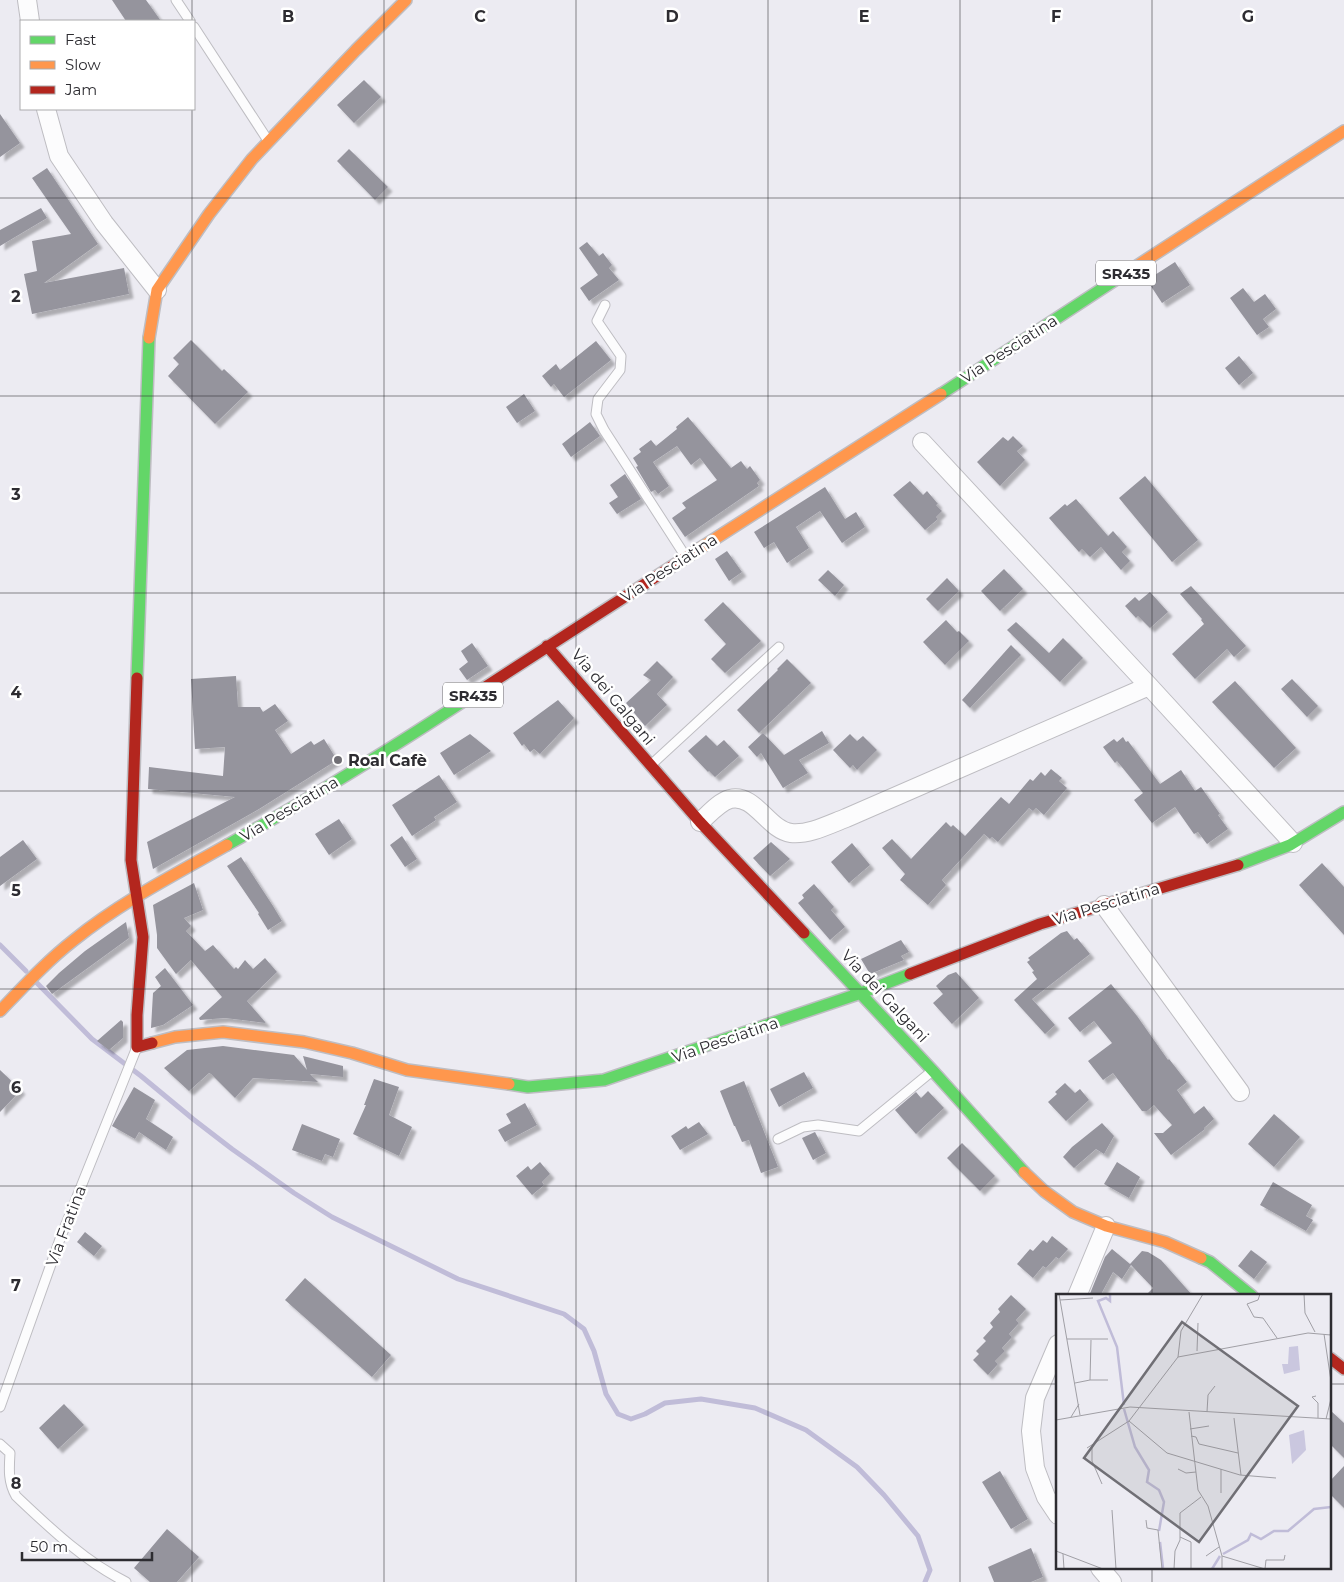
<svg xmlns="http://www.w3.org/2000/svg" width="1344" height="1582" viewBox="0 0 1344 1582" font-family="Montserrat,sans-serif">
	<defs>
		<filter id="shadow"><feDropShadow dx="4.5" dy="4.5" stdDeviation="1" flood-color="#0004"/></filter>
	</defs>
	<rect width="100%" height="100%" fill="#ecebf2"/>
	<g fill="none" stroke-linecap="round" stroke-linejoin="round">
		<path stroke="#c0bcd8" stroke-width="5" d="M0,945l26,26
			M37,983l55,56 49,37 52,43 39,30 62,44 38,24 126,62 106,35 20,15 10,22 12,43 12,20 13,5 14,-5 20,-11 36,-4 54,9 51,22 51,37 27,28 34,41 12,34 -5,12"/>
	</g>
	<path fill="#95949d" filter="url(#shadow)" d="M112,0h34l15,21h-35z
		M364,80l17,17 -27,26 -17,-18z
		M0,114l20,29 -20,14z
		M349,149l39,38 -13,13 -38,-39z
		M47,168l51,76 -54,39 80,-15 5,26 -97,20 -8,-40 13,-3 -5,-30 39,-7 -39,-56z
		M41,208l6,10 -47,28v-16z
		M587,242l12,14 4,-3 9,12 -3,3 10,12 -30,21 -9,-13 18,-13 -19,-27z
		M1175,262l15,23 -28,18 -15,-23z
		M1243,288l11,14 11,-8 11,15 -13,10 6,8 -12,8 -27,-37z
		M191,340l31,31 2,-2 24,23 -33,32 -47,-48 11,-12 -6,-6z
		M596,341l15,19 -47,37 -10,-13 -3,3 -9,-11 14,-12 4,6z
		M1239,356l14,17 -14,12 -14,-17z
		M524,394l11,17 -18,12 -11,-16z
		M688,417l43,51 10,-7 6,8 3,-3 10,14 -3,3 2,3 -74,51 -13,-19 14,-10 -4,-5 35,-23 -17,-22 -9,7 -14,-19 -24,16 16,24 -11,8 -3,-4 -4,2 -15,-25 2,-1 -5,-8 8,-6 -2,-3 12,-9 5,6 21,-17 -1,-2z
		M590,422l10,14 -29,21 -9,-13z
		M1013,436l10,10 -6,5 8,9 -25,26 -23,-24 26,-25 5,4z
		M625,474l16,25 -24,15 -8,-11 9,-6 -8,-12z
		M1145,476l53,64 -26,22 -53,-64z
		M910,481l13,14 4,-4 11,13 -2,1 6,6 -6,6 2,2 -13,11 -32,-35z
		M825,487l20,32 11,-7 9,15 -23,16 -22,-32 -24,16 13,21 -22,15 -13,-21 -10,6 -10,-16z
		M1076,499l32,37 5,-5 14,16 -5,5 8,9 -9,9 -20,-23 -11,10 -8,-8 -3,3 -30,-34 16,-14 2,2z
		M727,551l15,21 -13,9 -14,-22z
		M1004,569l19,20 -23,22 -19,-20z
		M828,570l16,15 -9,11 -17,-16z
		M947,578l12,13 -21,20 -12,-12z
		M1191,586l55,60 -12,11 -7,-8 -32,30 -23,-25 32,-30 -3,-4 1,-1 -22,-25z
		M1150,592l18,20 -18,16 -12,-12 -2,2 -11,-12 10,-9 4,4z
		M723,602l38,39 -36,32 -14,-14 15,-15 -22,-24z
		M946,620l11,12 2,-1 10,10 -24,24 -22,-23z
		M1016,622l33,31 14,-15 20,20 -23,24 -53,-52z
		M472,643l16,23 -21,14 -8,-11 9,-7 -7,-11z
		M1011,645l10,10 -51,53 -8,-8z
		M787,659l24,24 -52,50 -22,-23 41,-40 -1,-1z
		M657,661l16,16 -16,17 10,11 -22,21 -19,-23 25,-23 -8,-5z
		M236,676l2,31h22l3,5 12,-8 13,17 -13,9 16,24 20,-13 3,4 10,-6 13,21 -78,49 -106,60 -6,-27 88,-45 -87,-8 1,-22 74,9 2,-29 -30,2 -4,-70z
		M1292,679l26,27 -11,11 -26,-28z
		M1235,681l61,67 -22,20 -62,-66z
		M558,700l16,18 -34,36 -6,-5 -4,3 -6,-8 -2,2 -9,-13z
		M822,731l7,12 -30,17 9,13 -25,15 -22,-35 -4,4 -9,-10 15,-14 21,22z
		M470,734l21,17 -37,24 -14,-22z
		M850,734l7,7 6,-5 14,14 -20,20 -4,-5 -3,3 -17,-18z
		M706,735l11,11 7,-6 15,16 -24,21 -6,-6 -1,1 -20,-21z
		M1123,737l3,5 2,-1 32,43 21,-14 14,21 6,-4 19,27 -2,1 10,14 -21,15 -9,-12 -4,2 -19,-27 -23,16 -18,-23 9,-7 -26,-32 -2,2 -12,-16 11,-8 3,3z
		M1051,769l11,9 -3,3 8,7 -23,27 -8,-7 -3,3 -4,-3 -31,34 -6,-5 -2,2 -6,-5 -42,46 4,5 -18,20 -28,-25 5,-6 -23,-26 10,-9 19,20 35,-37 5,5 2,-2 12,11 36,-39 8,7 21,-25 3,2 8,-9 4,4z
		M439,775l18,27 -23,15 2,3 -24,16 -20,-31z
		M339,819l13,20 -23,16 -14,-21z
		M402,836l15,23 -12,8 -15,-22z
		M23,840l14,19 -37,27v-29z
		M771,842l19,17 -20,17 -17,-18z
		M852,843l18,22 -21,18 -18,-21z
		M241,857l32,49 9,15 -14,9 -10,-16 1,-1 -32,-47z
		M1322,863l22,24v48l-45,-50z
		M194,883l9,27 -19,8 7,8 -5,5 19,20 8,-6 21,24 2,-2 2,2 7,-9 8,9 12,-11 12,14 -30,29 19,22 -41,-5 -25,2 -1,-2 23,-21 -31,-37 -15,14 -19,-26v-13l-4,-30z
		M814,884l20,23 -3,3 14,17 -15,13 -32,-37 6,-5 -2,-3z
		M126,922l3,16 -77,56 -6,-8 13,-13 26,-22z
		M1067,931l7,9 3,-2 13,16 -58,45 23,26 -10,9 -31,-34 23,-21 -5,-7 2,-1 -7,-9 3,-2 -2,-2 33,-25z
		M901,940l8,12 -8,4 3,4 -34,14 -9,-15z
		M165,968l28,37 -30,20 -12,3 2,-35 8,-7 -6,-9z
		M956,972l23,26 -27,26 -19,-21 10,-9 -7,-8 12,-11z
		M1111,984l26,32 31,44 1,-1 18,23 -10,8 17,24 10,-8 10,13 -10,9 1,1 -34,26 -17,-22h9l9,-8 -18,-20 -7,6h-5l-29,-38 -10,7 -15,-19 24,-18 -18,-22 -14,11 -12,-14z
		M121,1020l2,2v16l-14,12 -12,-9z
		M223,1046l71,9 13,15 -4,-14 40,10v11l-33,-3 8,8 -65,-4 -18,20 -24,-24 -2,-1 -20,18 -25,-23 23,-18z
		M0,1070l21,20 -21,22z
		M804,1072l9,16 -34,19 -9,-18z
		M374,1079l25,8 -10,28 23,12 -13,29 -46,-22 13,-29h-2z
		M744,1081l34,86 -17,6 -12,-33 -7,2 -7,-16h-1l-14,-35z
		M1065,1083l10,10 5,-4 9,11 -23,21 -18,-19 9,-8 -2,-2z
		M134,1087l21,13 -9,19 27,18 -7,13 -27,-18 -4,7 -23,-13z
		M928,1091l16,17 -28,26 -21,-24 21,-18 5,6z
		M525,1103l12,22 -32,17 -7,-12 13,-7 -5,-9z
		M1274,1114l26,23 -26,30 -26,-23z
		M699,1122l9,12 -28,16 -9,-14 15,-10 2,3z
		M1102,1123l12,13 -10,18 -8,-5 -22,19 -11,-11 9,-10z
		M302,1124l38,15 -7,18 -8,-3 -3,7 -30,-11z
		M815,1132l11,21 -13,7 -11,-22z
		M962,1143l33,33 -15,15 -33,-33z
		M540,1162l10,12 -8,8 2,3 -12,10 -16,-19 12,-10 3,4z
		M1117,1162l23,15 -11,21 -25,-14z
		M1273,1182l39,23 -6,11 7,4 -7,11 -46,-26z
		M85,1232l17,14 -8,10 -17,-14z
		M1052,1236l16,13 -9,10 -3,-2 -10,11 -3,-2 -10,12 -16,-14 13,-15 3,2 10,-11 4,3z
		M1112,1249l18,15 12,-13 6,1 13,8 32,36h-48l8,-8 -22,-23 -9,14 -9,-7 -13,24h-11l16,-39z
		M1251,1250l16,12 -13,17 -16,-13z
		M305,1278l86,77 -19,22 -87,-77z
		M1011,1295l15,14 -10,11 3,3 -10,11 3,3 -10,11 3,3 -10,10 3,3 -10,11 -15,-15 6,-6 -3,-3 10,-10 -3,-3 10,-11 -3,-4 10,-11 -2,-3z
		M64,1404l20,21 -26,24 -19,-21z
		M1330,1410l14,13v35l-14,-14z
		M1344,1466v42l-14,-14v-13z
		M1000,1471l28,48 -17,10 -29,-47z
		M167,1529l32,28 -22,25h-27l-16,-14z
		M1031,1548l12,29 -12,5h-37l-6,-15z"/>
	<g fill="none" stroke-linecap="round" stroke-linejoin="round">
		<g stroke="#bebdc2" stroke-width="11">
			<path id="lane" d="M176,0l14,21
				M194,27l73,112
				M605,305l-8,16 24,35 -1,14 -22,29 -2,15 8,16 80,124
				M652,764l127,-117
				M778,1139l25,-12 15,-2 41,6 72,-59
				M0,1407l60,-168 77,-192
				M0,1444l10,9c-1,16 -2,29 6,43 34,32 68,65 110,86"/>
		</g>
		<g stroke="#bebdc2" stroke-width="20">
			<path id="street" d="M27,0l3,21
				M46,109l13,47 45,67 53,67
				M922,442l227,244 144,157
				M700,822c8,-7 19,-20 30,-23 25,-6 38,31 61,34 18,2 39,-9 55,-15l303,-132
				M1104,905l136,187
				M1077,1296l29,-70
				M1058,1344l-23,54 -4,33 4,37 11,29 12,18
				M1100,1568l12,14"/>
		</g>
		<g stroke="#bebdc2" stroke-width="14">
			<path id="fast" d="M941,394l185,-121
				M137,678l12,-340
				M227,845c86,-48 170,-100 252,-154
				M1238,865l52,-20 54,-33
				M804,933l129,138 91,101
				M509,1084l19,3 76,-7 257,-87 49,-19
				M1201,1258l9,4 42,34"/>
		</g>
		<g stroke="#bebdc2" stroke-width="14">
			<path id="slow" d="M1126,273l218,-142
				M149,338l8,-48 52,-76 43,-55 104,-109 50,-50
				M699,549l242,-155
				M0,1011c24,-25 47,-50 74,-71 47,-38 100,-65 153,-95
				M152,1043l23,-6 48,-5 81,10 48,11 55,17 102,14
				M1024,1172l20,19 29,21 33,14 59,16 36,16"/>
		</g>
		<g stroke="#bebdc2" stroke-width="14">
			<path id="jam" d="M547,646l153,176 104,111
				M137,678l-6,182 12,77 -6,78v32l15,-4
				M479,691l220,-142
				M910,974l130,-50 198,-59
				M1330,1358l14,11"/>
		</g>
		<use href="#lane" stroke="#fcfcfd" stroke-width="9"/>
		<use href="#street" stroke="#fcfcfd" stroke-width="18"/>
		<use href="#fast" stroke="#63d668" stroke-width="11"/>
		<use href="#slow" stroke="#ff974d" stroke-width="11"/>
		<use href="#jam" stroke="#b3261e" stroke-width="11"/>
	</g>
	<path fill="none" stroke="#2d2c31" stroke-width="1" stroke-opacity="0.55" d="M192,0v21M384,0v1582M576,0v1582M768,0v1582M960,0v1582M1152,0v1296M192,109v1473M0,198h1344M0,396h1344M0,593h1344M0,791h1344M0,989h1344M0,1186h1344M0,1384h1058M1330,1384h14M1152,1568v14"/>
	<circle fill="#706f75" stroke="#fff" stroke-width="2" cx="338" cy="760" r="5"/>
	<g text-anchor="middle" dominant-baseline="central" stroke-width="5" stroke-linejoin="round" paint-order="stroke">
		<g fill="#fff" stroke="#6c6b6f" stroke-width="1">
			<rect x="1096" y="260.5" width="60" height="25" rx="4"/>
			<rect x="443" y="682.5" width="60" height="25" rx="4"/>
		</g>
		<g font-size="15" font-weight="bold" fill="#2d2c31">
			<text x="1126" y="273">SR435</text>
			<text x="473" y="695">SR435</text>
		</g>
		<g font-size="16" fill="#2d2c31" stroke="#fff">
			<text transform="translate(1009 349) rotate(-33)">Via Pesciatina</text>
			<text transform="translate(669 568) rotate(-33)">Via Pesciatina</text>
			<text transform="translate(613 697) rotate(50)">Via dei Galgani</text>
			<text transform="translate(289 809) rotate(-31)">Via Pesciatina</text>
			<text transform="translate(1106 904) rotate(-17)">Via Pesciatina</text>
			<text transform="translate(885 996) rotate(47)">Via dei Galgani</text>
			<text transform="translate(725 1040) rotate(-19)">Via Pesciatina</text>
			<text transform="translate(66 1226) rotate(-69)">Via Fratina</text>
		</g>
		<g font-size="16" font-weight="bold" fill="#2d2c31" stroke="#fff" text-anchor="start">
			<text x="348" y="760">Roal Cafè</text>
		</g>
	</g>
	<g transform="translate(1056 1294)">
		<rect width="275" height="275" fill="#ecebf2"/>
		<path d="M242,52l2,24 -16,4 -2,-10h6l1,-17zM248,136l2,20 -14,14 -3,-29z" fill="#cac7df"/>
		<path fill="none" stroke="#c0bcd8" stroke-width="2.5" d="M54,0v7l-4,-3 -8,3 19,46 7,58M68,115l11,38 14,23 -2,12 12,8 5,12 -5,29M104,248l3,26M167,260l25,-14 3,-6 10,5 13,-8h14l26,-22 17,-2M156,275l8,-13"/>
		<path fill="none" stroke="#a09fa5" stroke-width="1" d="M3,0l21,121M204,0l-2,6 -11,4 7,13 9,1 14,20M248,0l1,19 10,19M4,6l33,-2M268,40l7,47M11,45h41M141,57l1,-28M122,63l3,-26 22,-37M34,86h18M19,89l15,-3 1,-40M260,102l-4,1 6,6v15M133,118l9,78 10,16 14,50v13M151,118l1,-17 7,-9M15,123l8,-13M178,124l7,57M270,125l5,-20M0,126l74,-13 201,12M73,127l38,32 73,22 36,3M134,135l19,-3M135,142l5,1 3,7 39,9M36,151v16l10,23M31,154l42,-27 49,-64 130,-24 23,2M122,175l8,4 10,-1M165,175v24M56,216l4,59M90,226l1,8 11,2 4,39M124,243l11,5v27M0,257l47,18M7,260l1,15M150,262l13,-9M166,262l43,13M118,275l1,-18 5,-11v-27l21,-16M209,275l1,-9h18l1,-5"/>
		<path fill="#706f75" fill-opacity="0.15" stroke="#706f75" stroke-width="2.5" d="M126,28l116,84 -99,136 -115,-84z"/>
		<rect width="275" height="275" fill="none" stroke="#2d2c31" stroke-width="2.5"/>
	</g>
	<g font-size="16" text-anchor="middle" font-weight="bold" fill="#2d2c31" stroke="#fff" stroke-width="5" stroke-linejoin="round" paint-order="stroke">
		<text x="288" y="22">B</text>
		<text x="480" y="22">C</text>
		<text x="672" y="22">D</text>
		<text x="864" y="22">E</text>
		<text x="1056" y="22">F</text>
		<text x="1248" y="22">G</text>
		<text x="16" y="302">2</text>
		<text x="16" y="500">3</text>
		<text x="16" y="698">4</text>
		<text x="16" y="896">5</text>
		<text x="16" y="1093">6</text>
		<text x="16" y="1291">7</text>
		<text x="16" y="1489">8</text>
	</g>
	<rect x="20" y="20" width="175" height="90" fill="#ffffff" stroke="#ababad"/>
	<rect x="30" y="36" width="25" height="8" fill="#63d668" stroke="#ababad"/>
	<text x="65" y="45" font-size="15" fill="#2d2c31">Fast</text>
	<rect x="30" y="61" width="25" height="8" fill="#ff974d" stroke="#ababad"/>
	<text x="65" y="70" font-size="15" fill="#2d2c31">Slow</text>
	<rect x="30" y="86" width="25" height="8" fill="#b3261e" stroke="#ababad"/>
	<text x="65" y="95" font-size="15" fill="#2d2c31">Jam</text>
	<path d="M22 1552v8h130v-8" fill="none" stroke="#2d2c31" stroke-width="2.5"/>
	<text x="30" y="1552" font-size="15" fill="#2d2c31" stroke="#ffffff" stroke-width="4" paint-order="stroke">50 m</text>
</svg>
